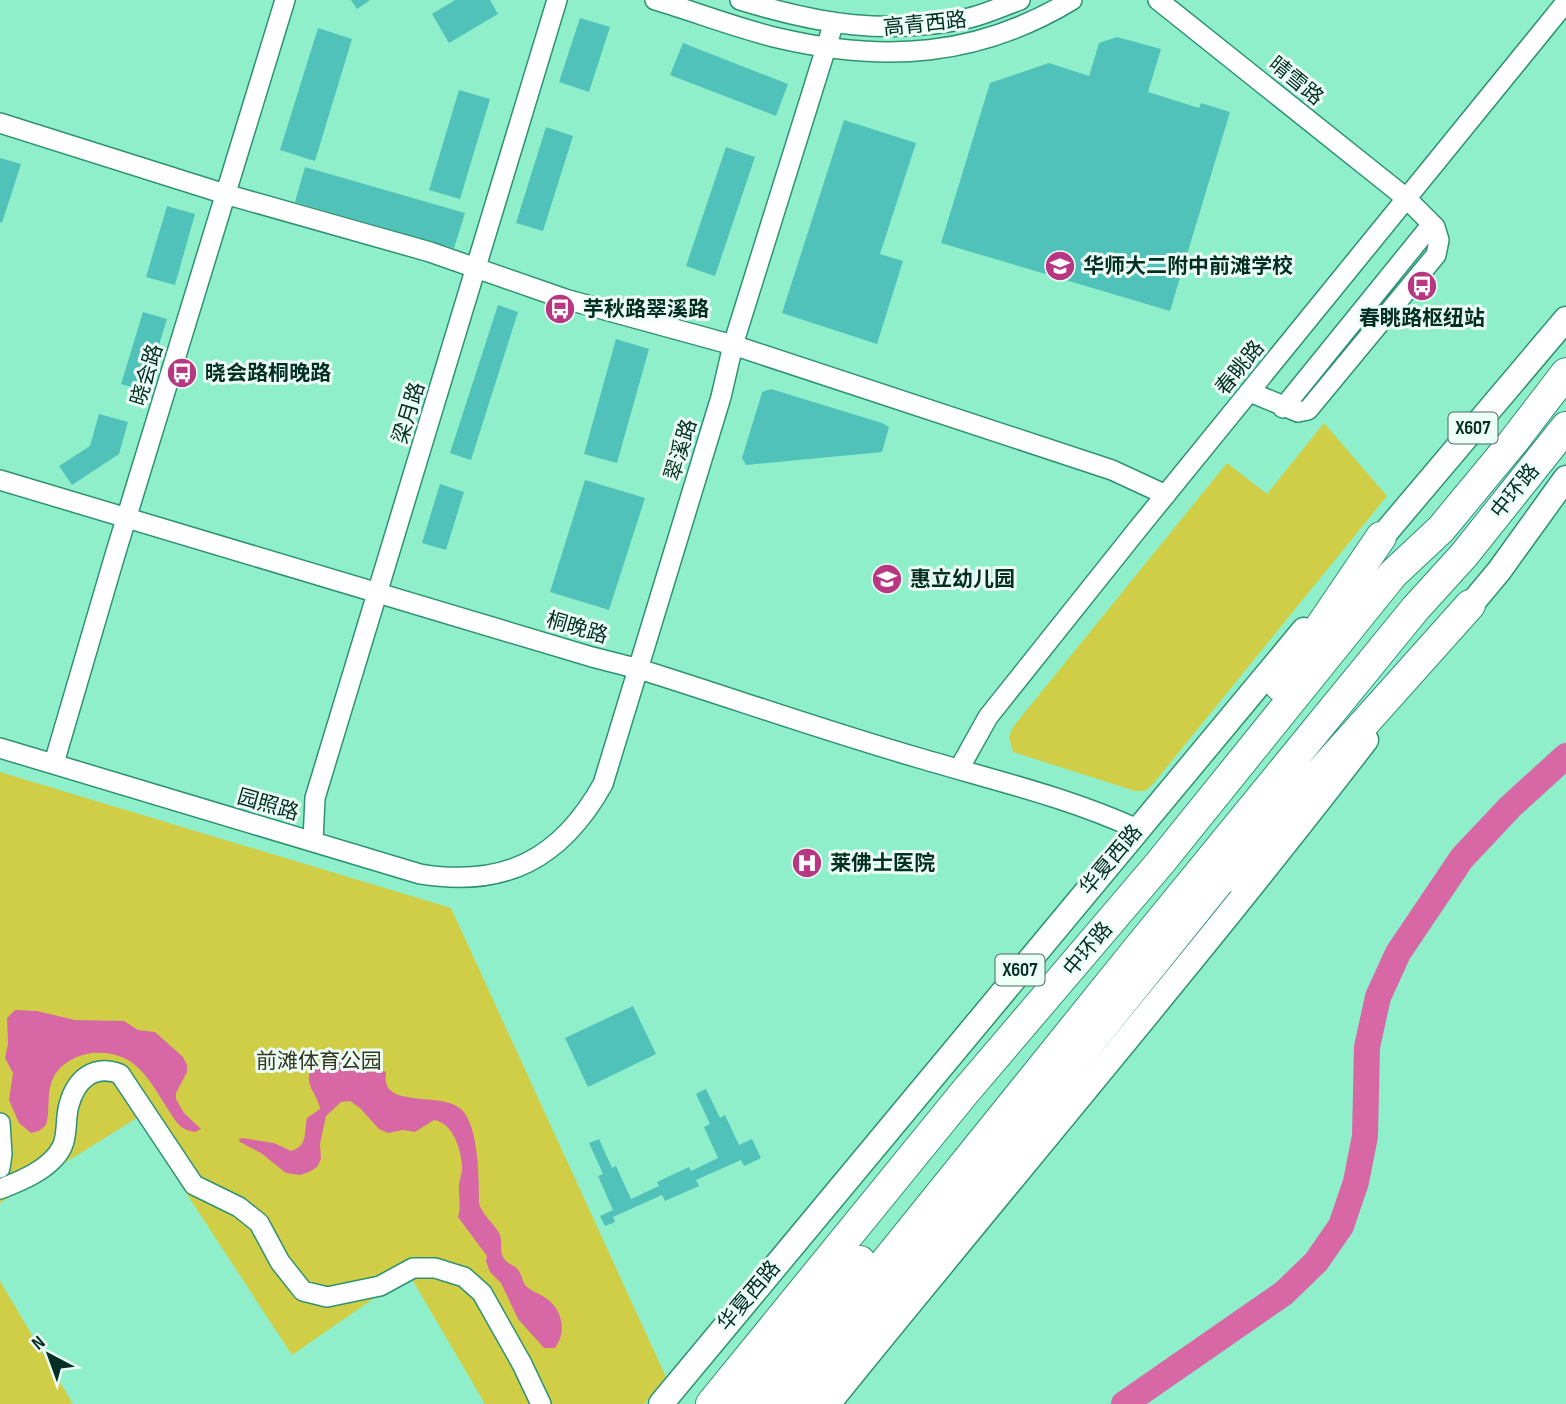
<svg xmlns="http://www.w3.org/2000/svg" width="1566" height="1404" viewBox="0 0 1566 1404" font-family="'Sofia Sans Condensed','Noto Sans SC',sans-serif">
	<rect width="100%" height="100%" fill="#90efcb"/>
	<path fill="#d0ce47" d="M1324,423l63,73 -234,288 -8,7h-10l-122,-39 -4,-15 4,-10 214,-264 40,31z
		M0,772l451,136 215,469 -22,27h-159l-76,-130 -117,81 -155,-237 -137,85z
		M0,1281l73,123h-73z"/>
	<path fill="#d768a5" d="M15,1010l22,1 38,9 49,1 14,9 17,2 28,25 4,8v7l-11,21v6l8,14 17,16 -6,3c-13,-2 -17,-7 -24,-18 -22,-33 -33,-64 -79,-61 -14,2 -27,8 -36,20 -11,16 -5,36 -10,52l-7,6 -8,2 -12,-10 -10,-23 4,-27 -8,-15 3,-14 -1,-26z
		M344,1052l9,14h16l17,6c0,3 -1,7 0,10 4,25 59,10 76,28 17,17 17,70 17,94 4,12 16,20 21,31 3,9 -2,18 6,26 4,4 10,5 13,10 3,5 3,10 7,15 5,5 12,7 18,11 19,11 23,35 11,51h-11l-26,-29 -17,-36 -11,-11 -4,-11 1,-5 -29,-39c3,-10 1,-18 1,-28 -1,-8 4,-15 3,-23 -1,-17 -9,-43 -28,-46l-19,12 -12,-2 -15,3 -9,-4 -19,-21 -10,-7 -9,1 -15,14 -6,28 1,15 -4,8 -8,5 -9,3 -14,-2 -25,-20 -21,-11 -1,-3 3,-1 32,5 17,8c17,-5 13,-18 16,-33l13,-9c-1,-13 -17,-25 -9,-39 4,-8 12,-5 16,-15z"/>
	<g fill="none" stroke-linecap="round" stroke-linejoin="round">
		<path stroke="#d768a5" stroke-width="26" d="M1124,1404l160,-111 32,-31 25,-36 15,-44 9,-46 2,-89 11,-50 20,-44 64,-95 48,-51 56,-51"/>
	</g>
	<path fill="#50c2b9" d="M351,0h19l-13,9z
		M455,0h35l8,14 -49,29 -17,-29z
		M580,18l30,9 -21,65 -30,-10z
		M318,28l34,11 -37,122 -35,-11z
		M1117,37l44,12 -13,43 51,16 2,-5 29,9 -60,199 -229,-68 49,-160 59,-20 40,13 10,-33z
		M683,43l105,41 -12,32 -106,-41z
		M459,90l31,9 -30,100 -31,-9z
		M844,120l72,23 -36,111 23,7 -26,83 -95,-31z
		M546,127l27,9 -30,95 -27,-8z
		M726,147l29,10 -40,119 -29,-10z
		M0,158l21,6 -19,59 -2,-1z
		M305,167l160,46 -11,35 -159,-46z
		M167,206l28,8 -20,71 -29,-8z
		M498,305l20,7 -47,148 -21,-7z
		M143,312l24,7 -22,72 -24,-7z
		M616,339l33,10 -32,114 -33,-9z
		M771,389l111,34 7,4 -7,25 -136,13 -4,-7 19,-62 1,-4z
		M99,414l29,8 -9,32 -47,31 -13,-19 31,-20z
		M585,480l60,18 -36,112 -59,-18z
		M440,484l24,8 -18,58 -24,-7z
		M633,1006l23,48 -68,33 -23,-49z
		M706,1089l14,29 5,-3 14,30 13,-6 9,19 -17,8 -3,-6 -45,20 3,6 -34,15 -3,-6 -49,22 2,5 -10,4 -5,-10 13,-6 -15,-34 5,-2 -14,-31 10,-4 13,29 4,-2 15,33 28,-13 -2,-4 32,-15 2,4 27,-13 -14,-31 6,-3 -14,-30z"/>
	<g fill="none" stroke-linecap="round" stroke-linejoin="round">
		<g stroke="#2e9272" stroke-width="22">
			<path id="minor" d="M655,0c41,12 81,28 123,38 106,25 200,19 294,-38
				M740,0c78,24 148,36 229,18 17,-4 34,-12 51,-18
				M1158,0l248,198 29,29 4,13 -3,15 -128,155 -10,2 -48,-20
				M0,123l225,71 205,58 135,47 168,46 379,125 54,25
				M1283,408l149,-184
				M0,480l592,177 47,12c93,29 186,62 280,89 74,22 148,39 218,71
				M0,748l420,126c85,14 141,-15 183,-90l118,-387 12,-52 101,-323
				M54,763l61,-208 170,-555
				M959,769l29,-52 149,-187 429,-528
				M313,841l2,-43 242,-798
				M0,1123l2,31 -2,14
				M0,1189c21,-8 51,-20 62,-42 6,-12 3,-29 7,-42 7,-26 25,-41 51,-31l74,111 45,22 20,16 21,39 23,29 24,6 53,-11 33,-18h22l29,9 18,16 40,71 19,40"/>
		</g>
		<g stroke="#2e9272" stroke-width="27">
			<path id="major" d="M1370,551l196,-232
				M1458,620l41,-49 67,-93
				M661,1404l643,-774
				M828,1404c179,-222 364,-438 538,-664"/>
		</g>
		<g stroke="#2e9272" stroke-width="32">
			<path id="highway" d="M1280,686l101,-149
				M1227,877l243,-272
				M711,1404l254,-312 195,-229 233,-289 48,-45 72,-87 53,-69
				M743,1404l117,-143
				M771,1404l360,-447 284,-348 49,-54 102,-128
				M799,1404l438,-545"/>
		</g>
		<use href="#minor" stroke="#fff" stroke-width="19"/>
		<use href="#major" stroke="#fff" stroke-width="24"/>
		<use href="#highway" stroke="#fff" stroke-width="30"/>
	</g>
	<defs>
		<g id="school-disc" transform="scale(1.575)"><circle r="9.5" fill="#b73783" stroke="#edfef6"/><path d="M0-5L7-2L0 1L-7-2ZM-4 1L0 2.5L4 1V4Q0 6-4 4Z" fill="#fff"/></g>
		<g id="bus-disc" transform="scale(1.575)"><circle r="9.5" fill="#b73783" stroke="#edfef6"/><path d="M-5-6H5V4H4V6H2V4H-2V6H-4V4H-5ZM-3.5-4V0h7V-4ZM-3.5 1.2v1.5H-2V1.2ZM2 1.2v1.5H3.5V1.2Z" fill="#fff"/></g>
		<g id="hospital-disc" transform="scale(1.575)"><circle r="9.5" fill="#b73783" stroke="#edfef6"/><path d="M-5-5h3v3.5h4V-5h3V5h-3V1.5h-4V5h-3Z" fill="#fff"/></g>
	</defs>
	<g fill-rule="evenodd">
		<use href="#school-disc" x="1060" y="266"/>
		<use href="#bus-disc" x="1422" y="286"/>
		<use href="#bus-disc" x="560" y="309"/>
		<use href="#bus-disc" x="182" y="373"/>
		<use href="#school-disc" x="887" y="579"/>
		<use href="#hospital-disc" x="807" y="863"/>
	</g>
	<g text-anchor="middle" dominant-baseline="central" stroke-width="6" stroke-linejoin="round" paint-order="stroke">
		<g fill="#edfef6" stroke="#496d62" stroke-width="2">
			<rect x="1448.5" y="412.5" width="49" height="31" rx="5"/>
			<rect x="995.5" y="954.5" width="49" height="31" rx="5"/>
		</g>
		<g font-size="19" font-weight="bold" fill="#032f22">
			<text x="1473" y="428">X607</text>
			<text x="1020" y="970">X607</text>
		</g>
		<g font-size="21" fill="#032f22" stroke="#edfef6">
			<text transform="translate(925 24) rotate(-6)">高青西路</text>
			<text transform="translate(1296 81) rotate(39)">晴雪路</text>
			<text transform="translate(1240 368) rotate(-51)">春眺路</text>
			<text transform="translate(147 375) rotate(-73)">晓会路</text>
			<text transform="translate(409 413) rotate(-73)">梁月路</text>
			<text transform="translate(681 450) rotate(-73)">翠溪路</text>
			<text transform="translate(1515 491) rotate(-51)">中环路</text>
			<text transform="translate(577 628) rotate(16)">桐晚路</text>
			<text transform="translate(268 805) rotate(16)">园照路</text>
			<text transform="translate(1111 860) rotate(-50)">华夏西路</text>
			<text transform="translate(1088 949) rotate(-50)">中环路</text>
			<text transform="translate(749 1296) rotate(-50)">华夏西路</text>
		</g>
		<g font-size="21" font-weight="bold" fill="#032f22" stroke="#edfef6" text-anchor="start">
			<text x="1083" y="266">华师大二附中前滩学校</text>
			<text x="583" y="309">芋秋路翠溪路</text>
			<text x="1422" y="318" text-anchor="middle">春眺路枢纽站</text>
			<text x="205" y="373">晓会路桐晚路</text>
			<text x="910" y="579">惠立幼儿园</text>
			<text x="830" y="863">莱佛士医院</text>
		</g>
		<g font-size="21" fill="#35341e" stroke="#edfef6">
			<text x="319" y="1061">前滩体育公园</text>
		</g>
	</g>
	<g transform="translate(49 1355) rotate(319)" stroke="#edfef6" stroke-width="5" paint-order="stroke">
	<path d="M0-5L12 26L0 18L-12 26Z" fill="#032f22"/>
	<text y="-10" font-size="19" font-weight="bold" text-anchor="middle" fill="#032f22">N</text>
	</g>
</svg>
